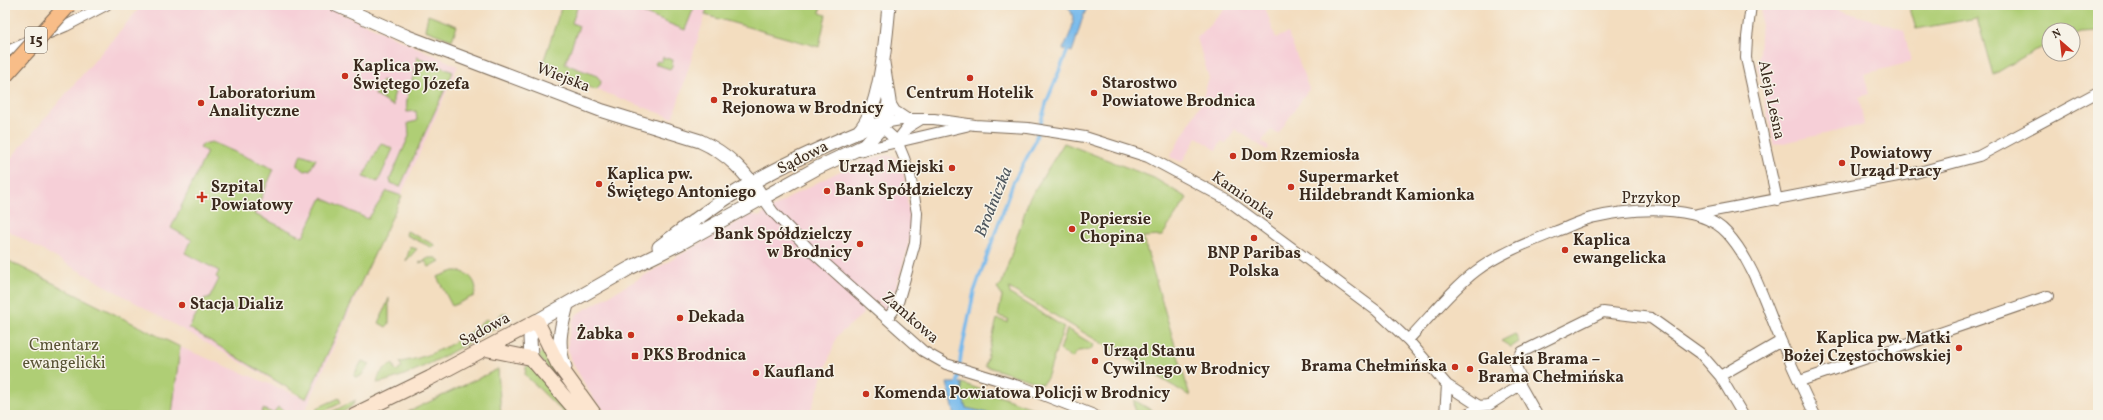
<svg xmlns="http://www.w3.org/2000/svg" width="2103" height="420" viewBox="0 0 2103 420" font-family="Vollkorn,serif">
	<rect width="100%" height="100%" fill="#f7f3e8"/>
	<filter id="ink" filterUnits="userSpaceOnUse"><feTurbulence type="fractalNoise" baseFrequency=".025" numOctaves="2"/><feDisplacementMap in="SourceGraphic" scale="8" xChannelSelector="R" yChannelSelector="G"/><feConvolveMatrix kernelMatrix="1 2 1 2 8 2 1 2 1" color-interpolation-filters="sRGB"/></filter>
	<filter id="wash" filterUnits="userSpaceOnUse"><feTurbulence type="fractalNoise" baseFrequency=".012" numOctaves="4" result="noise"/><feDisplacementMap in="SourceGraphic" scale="16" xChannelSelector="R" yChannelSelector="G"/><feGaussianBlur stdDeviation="0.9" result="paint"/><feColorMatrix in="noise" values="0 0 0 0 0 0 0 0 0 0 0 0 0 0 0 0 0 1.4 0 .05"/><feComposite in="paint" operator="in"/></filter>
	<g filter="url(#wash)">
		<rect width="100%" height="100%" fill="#f3ddbf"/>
		<path fill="#f6cfd7" d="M142,5h181l135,61 -154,348 -3,1h-129l8,-68 126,52 -301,-170v-64z
			M562,5h259l-1,8 6,2 -7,32 -114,-31 -32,102 -132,-49z
			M1229,5h35l12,33 12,-5 21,56 -31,45 -7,-4 -9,11 7,6 -2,3 -32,-21 -9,15 -5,-2 -5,8 -19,-13 -15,25 -12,-5 31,-54 8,-25 -12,-40z
			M1762,5h62l80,25 7,32 -47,12 5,20 -10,3 5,28 -90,20 -16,-77z
			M887,155l8,2 8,11 8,60 -4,23 -17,56 -6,2 -10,-8 -12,8 1,5 -26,22 -28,79h-200l-16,-17 -23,-39 -2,-10v-9l5,-20 4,-6 173,-99h4l5,2 36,-23 39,-20 30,-14z"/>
		<path fill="#afce75" stroke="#757c4a" d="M562,5h16l-6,18 7,3 -14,38 32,12 4,5 -1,5 -4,4 -55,-21z
			M623,5h72l-10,25z
			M708,5h113l-1,8 6,2 -7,32 -114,-32z
			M1909,5h189v26l-18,1 -7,3v-5h-24v15l-16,6 -40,24 -16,-57 -61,11z
			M428,15l29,11 -5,14 -27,-10z
			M417,57l36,15 -53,115 -9,-4 -1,-4 19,-43 -1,-13 9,-2 -1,-10 -9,1c-3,-20 9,-34 10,-55z
			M663,57l10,3 -1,6 -2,3 -15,-5 2,-3 4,1z
			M382,80l14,7 -3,12v7l-18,-11z
			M212,142l62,27 -20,45 49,23 19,-39 46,21 19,-28 15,5 -96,203 -117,-71 16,-30 4,1 10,-20 -3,-2 3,-6 -34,-18 7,-13 -21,-12 36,-76 -7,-4 3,-4z
			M381,143l12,6 -15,33 -15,-5z
			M1064,143l90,35 33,20 -25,38 -19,1 47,159 -181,-108 1,6 54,33 -17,51 -5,6 -57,-18 12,-47 10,3 1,-3 -10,-3 4,-20 -5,-8 5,-5 27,-84z
			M301,154l15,5 -6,11 -5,1 -7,-5v-4z
			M407,231l28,14v1l-2,2 -27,-13z
			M410,247l7,2 -11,12z
			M429,258h7l4,3 -11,6 -4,-6 -6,2z
			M5,259l175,88 -8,68h-167z
			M454,271c11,-1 21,7 22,18l-2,7 -22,10 -15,-29z
			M389,298v26l-3,3 -7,-4z
			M502,313h5l-7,12c-33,18 -87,52 -123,58 1,-9 7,-16 16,-19l3,7 6,-3 -2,-6c32,-5 62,-21 86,-43l7,5z
			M1067,329l27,16 -4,5 -12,1 -6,7 -12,-8z
			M1515,334l4,8 -8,5 -10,-6z
			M545,349l10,23 1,4h-2l-16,-20z
			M362,361l8,3 -9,12 -5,2 -2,-3z
			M530,365l44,50h-8l-41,-40 1,-8z
			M498,369l3,46h-93v-3z
			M962,383l90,32h-55l-31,-7 -4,-13z
			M339,398l2,5 -25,12 1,-7z
			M356,400c-5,11 -20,15 -31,15z
			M1134,400l26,15h-25z
			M278,407l5,3 -1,4 -21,1 2,-6 10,4z"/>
		<path fill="#76b9ec" stroke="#587285" d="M1066,5h23c-7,9 -12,34 -17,47l-9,-3c7,-16 17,-30 3,-44z
			M947,383h15v12l4,13 31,7h-42z"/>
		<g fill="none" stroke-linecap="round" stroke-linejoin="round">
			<path stroke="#76b9ec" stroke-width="3.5" d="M957,387l4,-33 13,-62 39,-109 21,-39 13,-43 22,-54"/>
		</g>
	</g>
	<g filter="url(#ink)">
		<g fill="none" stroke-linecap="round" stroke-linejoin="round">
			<g stroke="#7b6956" stroke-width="12">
				<path id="minor" d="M1751,5l-4,32 -1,21 31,142
					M5,52l61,-26 40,-21
					M889,101l6,10 12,8
					M877,123l20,18 7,17 6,17 7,38 -2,30 -18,63 -10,13
					M858,132l25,-9 24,-4h27l41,6 53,3 57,9 63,20 78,42 151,112 31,29 39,45 32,21
					M897,141l10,-13 13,-8
					M859,151l107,-25
					M763,198l10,14 36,37 114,102 23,13 79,24 69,27
					M1698,214l221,-42 60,-16 119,-64
					M1408,340c22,-23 43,-50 68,-69 24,-18 54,-29 81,-40 11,-4 23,-10 34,-13 37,-9 108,-16 136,15 26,28 39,73 54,108 11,25 22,50 34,74
					M1720,376l61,-35
					M1800,381l248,-85
					M1445,415l2,-30
					M1466,415l13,-9 10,-1 31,-20
					M1537,415l-17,-30v-9l-5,-12 7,-12 81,-40 48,6 49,35 20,23 23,39"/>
			</g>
			<g stroke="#7b6956" stroke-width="15">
				<path id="tertiary" d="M336,5l72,32 195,74 97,30c29,13 46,32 63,57
					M659,247c24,-18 48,-37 74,-53 40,-25 82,-44 125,-62 23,-21 28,-96 31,-127
					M531,358l-1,-20 7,-17 93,-53 51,-25 136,-75 47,-22 17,-18 6,-14 2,-13 -6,-38
					M565,367c-9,-23 -4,-39 2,-62"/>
			</g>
			<g stroke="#7b6956" stroke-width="16">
				<path id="secondary" d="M486,349l45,9 49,57
					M354,415l76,-37 107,-57 21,43 37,51"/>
			</g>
			<use href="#minor" stroke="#fff" stroke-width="10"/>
			<use href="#tertiary" stroke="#fff" stroke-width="13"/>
			<use href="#secondary" stroke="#fce5cf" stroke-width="14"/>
			<g stroke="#7b6956" stroke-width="18" stroke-linecap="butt">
				<path id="primary-bridge" d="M5,75l63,-70"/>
			</g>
			<use href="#primary-bridge" stroke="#f8bd88" stroke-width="16"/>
		</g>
	</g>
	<g fill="#c8321e" stroke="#f7f3e8" stroke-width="1.5">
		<circle cx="345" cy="76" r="4"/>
		<circle cx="970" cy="78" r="4"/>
		<circle cx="1094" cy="93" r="4"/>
		<circle cx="714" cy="100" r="4"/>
		<circle cx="201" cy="103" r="4"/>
		<circle cx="1233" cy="156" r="4"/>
		<circle cx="1842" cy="163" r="4"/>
		<circle cx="952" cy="168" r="4"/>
		<circle cx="599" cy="184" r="4"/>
		<circle cx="1291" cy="187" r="4"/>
		<circle cx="827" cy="191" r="4"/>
		<path d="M200 191h4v4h4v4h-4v4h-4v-4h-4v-4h4z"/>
		<circle cx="1072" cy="229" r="4"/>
		<circle cx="1254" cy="238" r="4"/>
		<circle cx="860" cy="244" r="4"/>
		<circle cx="1565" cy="250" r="4"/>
		<circle cx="182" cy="305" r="4"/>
		<circle cx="680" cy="318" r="4"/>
		<circle cx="631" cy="335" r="4"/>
		<circle cx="1959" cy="348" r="4"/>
		<rect x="631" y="352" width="8" height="8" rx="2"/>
		<circle cx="1095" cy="361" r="4"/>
		<circle cx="1455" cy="367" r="4"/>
		<circle cx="1470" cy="369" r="4"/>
		<circle cx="756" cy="373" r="4"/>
		<circle cx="866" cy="394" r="4"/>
	</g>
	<g text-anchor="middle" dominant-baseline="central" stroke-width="3" stroke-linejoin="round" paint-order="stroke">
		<rect fill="#f7f3e8" stroke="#73665b" stroke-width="1" x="25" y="27" width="22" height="26" rx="3"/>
		<g font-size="15" font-weight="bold" fill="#3b2a1e">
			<text x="36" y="40">15</text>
		</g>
		<g font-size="16" font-weight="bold" fill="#3b2a1e" stroke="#f7f3e8" text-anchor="start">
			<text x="353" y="67">Kaplica pw.<tspan x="353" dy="18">Świętego Józefa</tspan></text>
			<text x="1102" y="84">Starostwo<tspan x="1102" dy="18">Powiatowe Brodnica</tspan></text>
			<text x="722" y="91">Prokuratura<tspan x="722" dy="18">Rejonowa w Brodnicy</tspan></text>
			<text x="209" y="94">Laboratorium<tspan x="209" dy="18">Analityczne</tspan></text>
			<text x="970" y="94" text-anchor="middle">Centrum Hotelik</text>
			<text x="1850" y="154">Powiatowy<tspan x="1850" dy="18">Urząd Pracy</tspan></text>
			<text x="1241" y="156">Dom Rzemiosła</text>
			<text x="944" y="168" text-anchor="end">Urząd Miejski</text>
			<text x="607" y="175">Kaplica pw.<tspan x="607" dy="18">Świętego Antoniego</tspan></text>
			<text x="1299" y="178">Supermarket<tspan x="1299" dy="18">Hildebrandt Kamionka</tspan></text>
			<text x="211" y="188">Szpital<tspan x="211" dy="18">Powiatowy</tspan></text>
			<text x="835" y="191">Bank Spółdzielczy</text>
			<text x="1080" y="220">Popiersie<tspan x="1080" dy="18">Chopina</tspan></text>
			<text x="852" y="235" text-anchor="end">Bank Spółdzielczy<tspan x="852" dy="18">w Brodnicy</tspan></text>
			<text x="1573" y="241">Kaplica<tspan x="1573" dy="18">ewangelicka</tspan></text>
			<text x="1254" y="254" text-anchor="middle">BNP Paribas<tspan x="1254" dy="18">Polska</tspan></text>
			<text x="190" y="305">Stacja Dializ</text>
			<text x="688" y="318">Dekada</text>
			<text x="623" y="335" text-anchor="end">Żabka</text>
			<text x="1951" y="339" text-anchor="end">Kaplica pw. Matki<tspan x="1951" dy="18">Bożej Częstochowskiej</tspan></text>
			<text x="1103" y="352">Urząd Stanu<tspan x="1103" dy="18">Cywilnego w Brodnicy</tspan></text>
			<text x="643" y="356">PKS Brodnica</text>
			<text x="1478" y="360">Galeria Brama –<tspan x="1478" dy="18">Brama Chełmińska</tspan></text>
			<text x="1447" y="367" text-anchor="end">Brama Chełmińska</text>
			<text x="764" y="373">Kaufland</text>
			<text x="874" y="394">Komenda Powiatowa Policji w Brodnicy</text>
		</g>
		<g font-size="16" fill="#3b2a1e" stroke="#f7f3e8">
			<text transform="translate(563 78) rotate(21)">Wiejska</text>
			<text transform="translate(1771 100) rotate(78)">Aleja Leśna</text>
			<text transform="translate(803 158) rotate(-27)">Sądowa</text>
			<text transform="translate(1243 196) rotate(34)">Kamionka</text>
			<text x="1651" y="199">Przykop</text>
			<text transform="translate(910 318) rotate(41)">Zamkowa</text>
			<text transform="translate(485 330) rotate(-28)">Sądowa</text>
		</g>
		<g font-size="16" fill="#585334" stroke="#f7f3e8">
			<text x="64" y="346">Cmentarz<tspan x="64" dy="18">ewangelicki</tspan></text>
		</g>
		<g font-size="17" font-style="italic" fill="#4d555c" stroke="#f7f3e8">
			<text transform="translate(994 202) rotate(-68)">Brodniczka</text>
		</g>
	</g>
	<rect width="2103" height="420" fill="none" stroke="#f7f3e8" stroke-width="20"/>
	<g transform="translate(2061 42) rotate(332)"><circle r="19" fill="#f7f3e8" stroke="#aca397"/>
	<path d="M0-3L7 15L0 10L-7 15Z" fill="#c8321e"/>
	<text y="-6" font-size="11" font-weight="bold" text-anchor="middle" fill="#3b2a1e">N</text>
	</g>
</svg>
